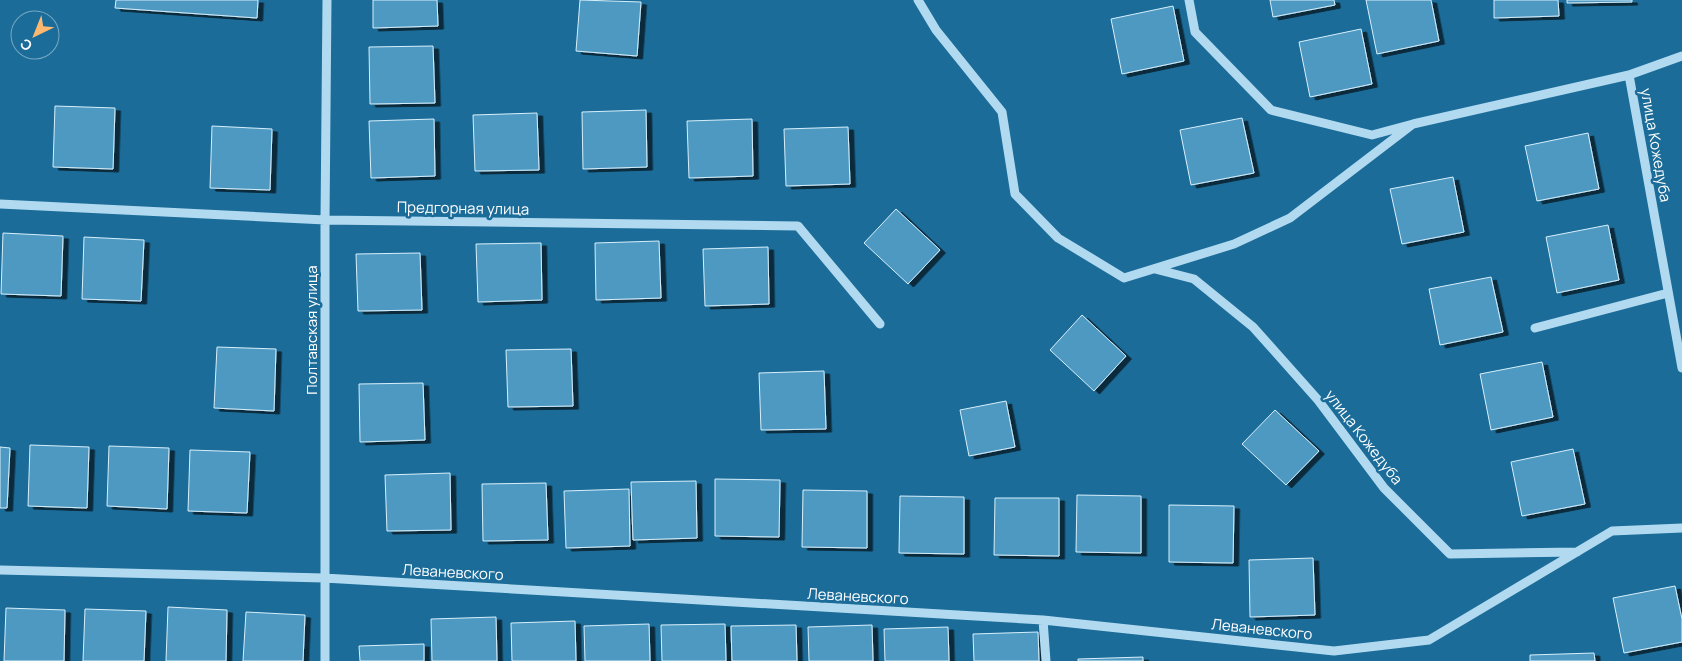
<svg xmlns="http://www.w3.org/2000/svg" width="1682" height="661" viewBox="0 0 1682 661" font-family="Manrope,sans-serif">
	<defs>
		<filter id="shadow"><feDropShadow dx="5.5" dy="3" stdDeviation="0" flood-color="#0009"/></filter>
	</defs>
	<rect width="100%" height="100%" fill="#1b6c99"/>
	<path fill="#4d99c2" stroke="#d8effb" filter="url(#shadow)" d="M116,0h142l-1,18 -142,-10z
		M373,0h64l1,26 -65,2z
		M580,0l61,2 -4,54 -61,-5z
		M1270,0h64l1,5 -62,12z
		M1366,0h65l8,41 -62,13z
		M1494,0h64l1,16 -65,2z
		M1567,0h65v2l-65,1z
		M1173,6l11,55 -62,13 -11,-55z
		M1361,29l11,55 -62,13 -11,-55z
		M433,46l2,57 -65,1 -1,-57z
		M55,106l60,2 -2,61 -60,-2z
		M646,110l1,57 -64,2 -1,-57z
		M537,113l2,57 -64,1 -2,-56z
		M1242,118l12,55 -63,12 -11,-55z
		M434,119l1,57 -64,2 -2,-57z
		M752,119l1,57 -64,2 -2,-57z
		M212,126l60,3 -2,61 -60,-2z
		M848,127l2,57 -64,2 -2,-57z
		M1588,133l11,56 -62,12 -12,-55z
		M1453,177l11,55 -62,12 -12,-55z
		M896,209l44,41 -32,34 -44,-41z
		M1608,225l11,55 -62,13 -11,-56z
		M3,233l60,3 -2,60 -60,-2z
		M84,237l60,3 -3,61 -59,-2z
		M659,241l2,57 -65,2 -1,-57z
		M541,243l1,57 -64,2 -2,-58z
		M768,247l1,57 -64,2 -2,-57z
		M420,253l2,57 -64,1 -2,-57z
		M1491,277l12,55 -63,13 -11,-56z
		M1082,315l44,41 -32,35 -44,-41z
		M217,347l59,2 -2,62 -60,-3z
		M571,349l2,57 -65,1 -2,-57z
		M1542,362l11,55 -62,13 -11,-56z
		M824,371l2,58 -65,1 -2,-57z
		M423,383l2,57 -65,2 -1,-58z
		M1006,401l9,46 -46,9 -9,-46z
		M1275,410l44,41 -33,34 -44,-41z
		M30,445l59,2 -2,61 -59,-2z
		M109,446l60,2 -2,61 -60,-3z
		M0,447l10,1 -3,60h-7z
		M1573,449l12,55 -63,12 -11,-54z
		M190,450l60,2 -3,61 -59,-2z
		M450,473l1,57 -64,1 -2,-56z
		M715,479l65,1 -1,57 -64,-1z
		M696,481l1,57 -64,2 -2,-58z
		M546,483l2,57 -65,1 -1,-57z
		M629,489l1,57 -64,2 -2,-57z
		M803,490l64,1v57l-65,-1z
		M1077,495l64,1v57l-65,-1z
		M900,496l64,1v57l-65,-1z
		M995,498h64v58l-65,-1z
		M1169,505l65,1 -1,57 -64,-1z
		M1313,558l2,57 -65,2 -1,-57z
		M1675,586l7,33v23l-58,11 -11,-55z
		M168,607l59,3 -1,51h-60z
		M6,608l59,2 -1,51h-60z
		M85,609l61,2 -2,50h-61z
		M246,612l59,3 -2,46h-60z
		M496,617l1,44h-65l-1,-42z
		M575,621l1,40h-64l-1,-38z
		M649,624l1,37h-65l-1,-35z
		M725,624l1,37h-64l-1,-36z
		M796,625l1,36h-65l-1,-35z
		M872,625l1,36h-64l-1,-34z
		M948,627l1,34h-64l-1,-32z
		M1038,632l1,29h-65l-1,-27z
		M424,644v17h-64l-1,-15z
		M1594,653l1,8h-65v-6z
		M1143,657v4h-65v-2z"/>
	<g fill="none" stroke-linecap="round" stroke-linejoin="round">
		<path stroke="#b1daf0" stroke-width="9" d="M918,0l18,30 66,82 13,82 43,44 66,40 110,-34 56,-26 123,-94
			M1189,0l6,32 76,78 101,25 41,-11 216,-49
			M1682,56l-53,19 53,293
			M0,204l325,16 473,6 82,98
			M1155,269l39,10 59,48 65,73 66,88 66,66 127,-2
			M1535,328l133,-35
			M0,570l324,8 719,42 291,31 95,-11 183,-109 70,-3
			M1043,620l3,41
			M325,661v-441l2,-220"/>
	</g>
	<g text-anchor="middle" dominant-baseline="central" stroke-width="5" stroke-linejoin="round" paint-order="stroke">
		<g font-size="15" fill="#fff" stroke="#1b6c99">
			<text transform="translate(1656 145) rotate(80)">улица Кожедуба</text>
			<text transform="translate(463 208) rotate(1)">Предгорная улица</text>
			<text transform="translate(311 330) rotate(-90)">Полтавская улица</text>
			<text transform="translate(1364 437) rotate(52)">улица Кожедуба</text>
			<text transform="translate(453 572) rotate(3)">Леваневского</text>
			<text transform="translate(858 596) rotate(3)">Леваневского</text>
			<text transform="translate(1262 629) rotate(6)">Леваневского</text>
		</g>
	</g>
	<g transform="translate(35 35) rotate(223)"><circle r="24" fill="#1b6c99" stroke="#76a7c2"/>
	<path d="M0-4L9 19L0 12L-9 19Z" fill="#ffb870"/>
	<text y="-8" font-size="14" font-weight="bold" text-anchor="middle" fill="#ffffff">С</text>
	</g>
</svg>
